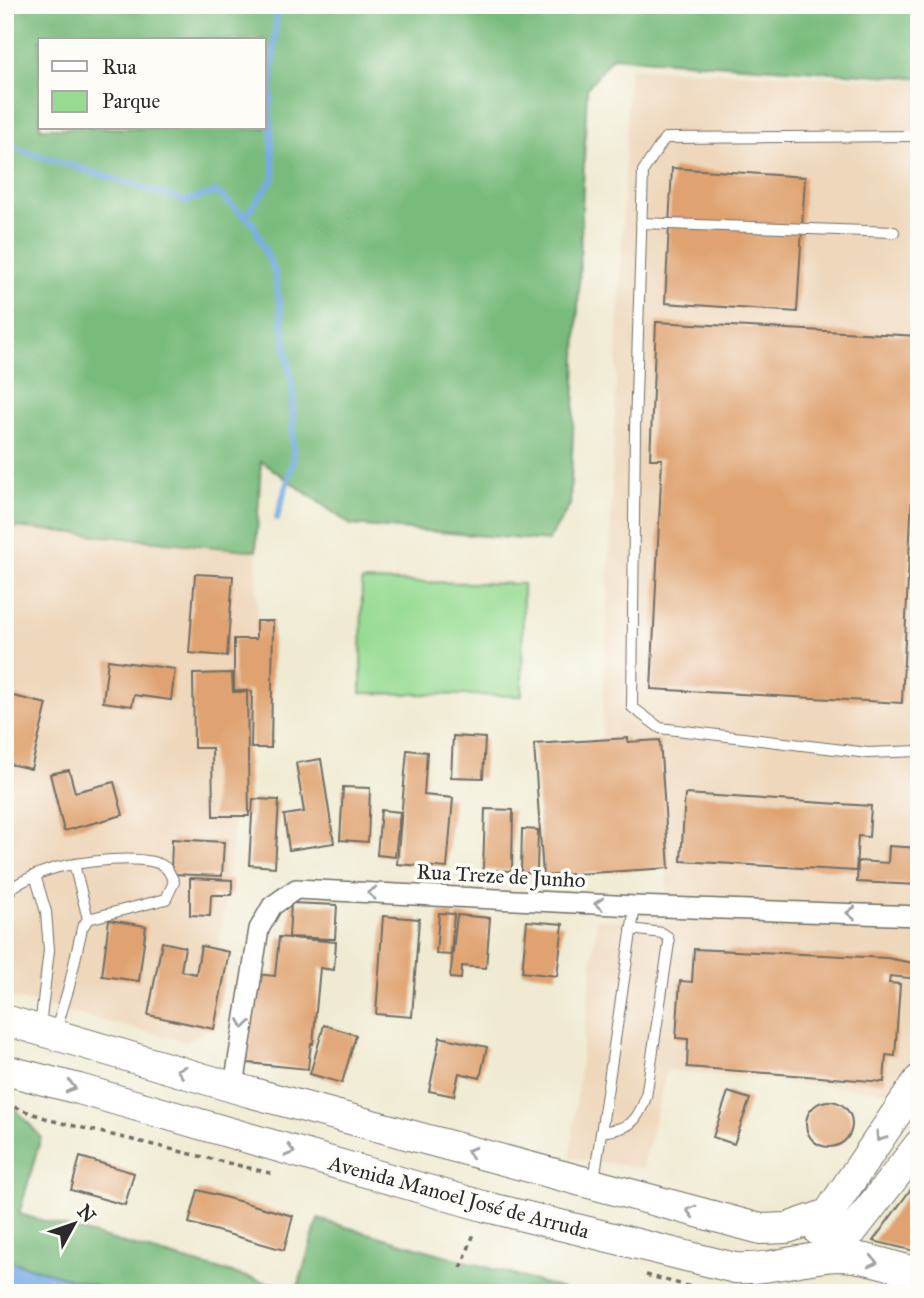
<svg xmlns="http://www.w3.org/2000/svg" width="924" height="1298" viewBox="0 0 924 1298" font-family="'IM FELL Great Primer',serif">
	<rect width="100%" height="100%" fill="#fdfcf7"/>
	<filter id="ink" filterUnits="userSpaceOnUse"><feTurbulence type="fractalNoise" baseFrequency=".0143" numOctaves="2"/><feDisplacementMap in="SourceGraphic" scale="14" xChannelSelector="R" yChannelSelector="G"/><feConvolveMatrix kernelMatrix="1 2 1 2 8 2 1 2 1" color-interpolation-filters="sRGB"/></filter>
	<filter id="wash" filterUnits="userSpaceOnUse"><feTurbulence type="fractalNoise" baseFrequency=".00686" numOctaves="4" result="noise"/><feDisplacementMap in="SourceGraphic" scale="28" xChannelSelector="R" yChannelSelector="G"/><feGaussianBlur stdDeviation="1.57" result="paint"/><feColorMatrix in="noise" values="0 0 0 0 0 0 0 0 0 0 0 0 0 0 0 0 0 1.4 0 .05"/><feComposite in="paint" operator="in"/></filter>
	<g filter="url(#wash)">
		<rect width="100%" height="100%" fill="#efead1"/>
		<path fill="#eed7bb" d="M629,68l290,13v976l-25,35 -227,-22 -24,98 -73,-10 27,-239 71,4 -5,-171 -62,2z
			M5,526l251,25 4,182 -19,-5 -10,129 -23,172 -21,13 -182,-46z"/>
		<path fill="#97db93" stroke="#61835f" stroke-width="2" d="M362,581l161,3 -1,112 -161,-3z"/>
		<path fill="#79bb7d" stroke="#527354" stroke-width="2" fill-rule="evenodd" d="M5,5h914v73l-307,-21 -25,31 -17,417 -22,36 -197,-16 -90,-64 -5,90 -251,-25zM40,40h224v88h-224z
			M5,1103l9,4 27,30 -22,77 278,77 21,-72 259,74h-458l-114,-33z"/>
		<path fill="#77abe4" stroke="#516b88" stroke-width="2" d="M5,1260l114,33h-114z"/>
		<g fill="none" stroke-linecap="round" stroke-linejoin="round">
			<path stroke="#77abe4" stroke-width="6" d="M5,145l181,56 31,-9 36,31 22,50 18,119v70l-16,56
				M245,216l29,-38 -4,-66 7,-107"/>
		</g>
		<g id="blocks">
			<path fill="#dfa26f" d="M672,168l133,9 -8,135 -132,-9z
				M656,322l263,14v137h-6l-11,230 -251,-14 11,-230h-12z
				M195,574l38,2 -6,80 -38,-3z
				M256,621h17l-2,127h-20l1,-57 -18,-1v-51h22z
				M108,660l67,9 -4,31 -37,-5 -2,11 -29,-4z
				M232,673l1,19h14l2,124h-36l-1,-68h-18l-1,-74z
				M5,694l42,10 -16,65 -26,-6z
				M453,736l32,2 -2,40 -32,-1z
				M628,738v4l32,-2 9,128 -126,8 -9,-132z
				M407,750l20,2 -3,43 29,3 -6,70 -50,-4z
				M321,759l13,84 -45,7 -5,-35 20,-3 -8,-49z
				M69,770l6,22 39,-10 9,33 -59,16 -14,-57z
				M343,787l27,1 -2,54 -28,-2z
				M685,794l186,12 -2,31 -11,-1 -2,35 -175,-10z
				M253,799l26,1 -4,67 -26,-2z
				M485,809l28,1 -1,61 -29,-1z
				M381,810l19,2 -5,45 -18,-2z
				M522,829l16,1 -1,43h-16z
				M172,839l52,3 -2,34 -51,-2z
				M889,846l30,2 -1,37 -61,-3 1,-21 30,2z
				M190,878l42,2v15h-21l-1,21 -20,-1z
				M291,903l46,2 -2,34 -46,-2z
				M439,913l15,1 -3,41 -15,-1z
				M457,915l33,3 -4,50 -24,-2 -1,13 -11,-1z
				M383,916l36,3 -7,98 -36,-3z
				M109,920l37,6 -7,55 -37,-5z
				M527,921l36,3 -6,52 -35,-4z
				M279,937l57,5 -2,28 -14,-2 -7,76 -2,-1 -3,26 -60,-6 8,-89 19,2z
				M162,942l23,5 -4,24 15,3 5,-28 28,6 -15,77 -66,-14z
				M694,949l193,9 32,6v15l-29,-3 -1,7 11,1 -5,72 -9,-1 -2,27 -197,-15 1,-28 -12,-1 4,-57 12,1z
				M324,1025l32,10 -14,48 -32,-9z
				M440,1037l47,10 -7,31 -21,-5 -5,23 -25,-5z
				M728,1092l22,7 -16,45 -21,-7z
				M806 1124a23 23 0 1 1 46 0a23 23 0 1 1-46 0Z
				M80,1157l54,16 -9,32 -54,-15z
				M919,1178v74l-46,-11z
				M198,1190l95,26 -9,34 -95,-27z"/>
		</g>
	</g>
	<g filter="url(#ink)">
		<use href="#blocks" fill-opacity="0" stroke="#706e65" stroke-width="2"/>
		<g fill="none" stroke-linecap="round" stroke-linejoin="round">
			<g stroke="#706e65" stroke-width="12">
				<path id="lane" d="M919,136l-254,2 -22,33 -8,258 -3,278 28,21 208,25 51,-2
					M641,223l253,9
					M74,864l14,55
					M35,875l11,37 3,38 -9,77
					M5,902l7,-15c13,-7 26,-14 40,-18 22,-7 97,-17 114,-1 3,3 6,10 8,14l-8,17 -78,20 -6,9 -13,59 -14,46
					M601,1132c28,-4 35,-7 45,-35l23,-154 -1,-6 -6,-4 -31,-4
					M594,1180l41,-274"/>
			</g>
			<g stroke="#706e65" stroke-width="22">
				<path id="street" d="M234,1086l25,-157 13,-23 24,-17 339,17 284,10"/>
			</g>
			<g stroke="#706e65" stroke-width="32">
				<path id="primary" d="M5,1020l244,72 512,137 26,-1 41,-14
					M5,1070l74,19 404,117 252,62c37,2 68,-11 103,-12 27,0 55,11 81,17
					M819,1231l9,-17 91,-134
					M826,1257l26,-26 67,-86"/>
			</g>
			<path stroke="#706e65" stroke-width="3.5" stroke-dasharray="5 5" stroke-linecap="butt" d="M5,1104l49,17 220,53
				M461,1268l14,-37
				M646,1275l68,18"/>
			<use href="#lane" stroke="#fff" stroke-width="10"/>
			<use href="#street" stroke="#fff" stroke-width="19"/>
			<use href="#primary" stroke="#fff" stroke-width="30"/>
		</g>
		<defs><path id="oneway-chevron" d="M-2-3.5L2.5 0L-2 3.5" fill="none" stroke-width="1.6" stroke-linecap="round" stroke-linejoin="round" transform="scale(1.75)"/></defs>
		<g stroke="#a0a0a0">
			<use href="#oneway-chevron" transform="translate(372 893) rotate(-177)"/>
			<use href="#oneway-chevron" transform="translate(599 904) rotate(-177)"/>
			<use href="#oneway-chevron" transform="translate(851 913) rotate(-178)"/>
			<use href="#oneway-chevron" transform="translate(244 1024) rotate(99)"/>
			<use href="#oneway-chevron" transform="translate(181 1071) rotate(-164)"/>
			<use href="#oneway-chevron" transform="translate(71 1087) rotate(15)"/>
			<use href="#oneway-chevron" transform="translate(880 1137) rotate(124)"/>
			<use href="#oneway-chevron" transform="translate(290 1151) rotate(16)"/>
			<use href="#oneway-chevron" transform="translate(471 1152) rotate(-165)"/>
			<use href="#oneway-chevron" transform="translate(691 1211) rotate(-165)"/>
			<use href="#oneway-chevron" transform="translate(873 1262) rotate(14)"/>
		</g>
	</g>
	<g text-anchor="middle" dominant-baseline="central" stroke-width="7" stroke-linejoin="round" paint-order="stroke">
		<g font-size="21" fill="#2b2b2b" stroke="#fdfcf7">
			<text transform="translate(501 876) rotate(3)">Rua Treze de Junho</text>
			<text transform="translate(459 1197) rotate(15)">Avenida Manoel José de Arruda</text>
		</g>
	</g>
	<rect width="924" height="1298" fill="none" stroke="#fdfcf7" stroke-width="28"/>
	<rect x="38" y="38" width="228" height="91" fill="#fdfcf7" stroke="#a9a8a5" stroke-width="2"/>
	<rect x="52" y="61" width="35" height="10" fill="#ffffff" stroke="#a9a8a5" stroke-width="2"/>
	<text x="102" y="74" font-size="21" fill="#2b2b2b">Rua</text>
	<rect x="52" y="91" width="35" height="21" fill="#97db93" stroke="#a9a8a5" stroke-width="2"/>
	<text x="102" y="108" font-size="21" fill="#2b2b2b">Parque</text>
	<g transform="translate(74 1224) rotate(50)" stroke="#fdfcf7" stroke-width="5" paint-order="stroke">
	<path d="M0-5L12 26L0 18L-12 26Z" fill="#2b2b2b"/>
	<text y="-10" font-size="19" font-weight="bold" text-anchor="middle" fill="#2b2b2b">N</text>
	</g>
</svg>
